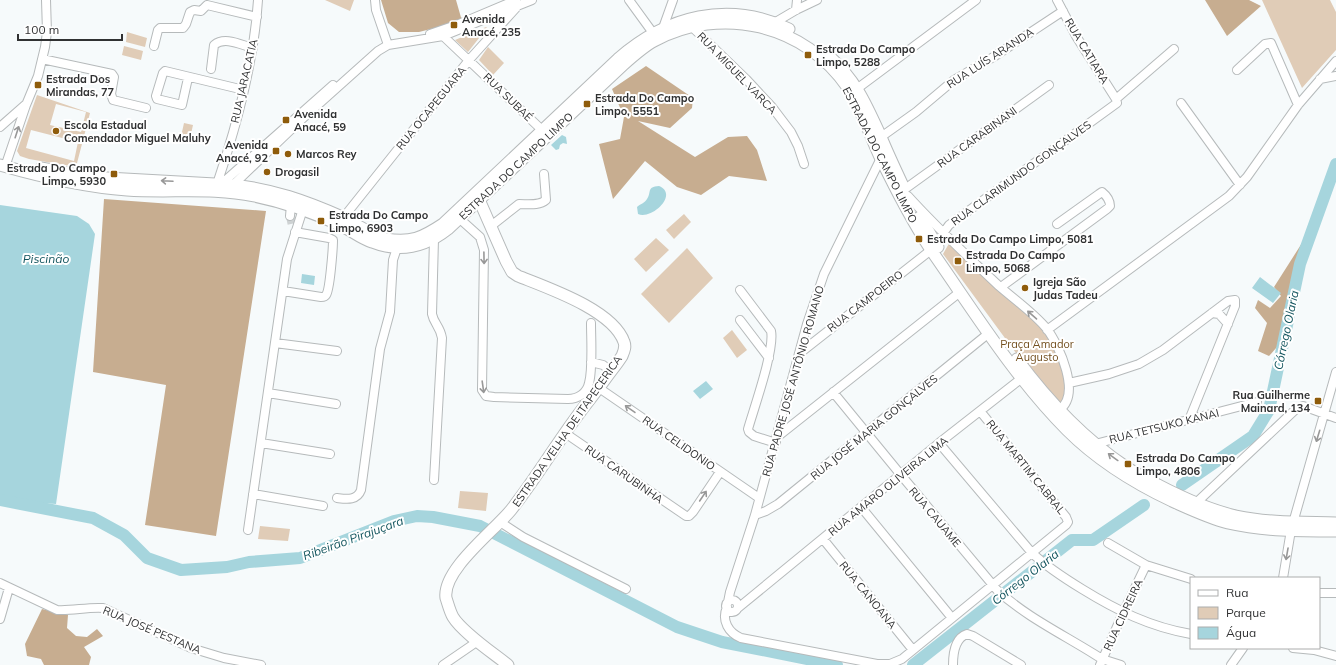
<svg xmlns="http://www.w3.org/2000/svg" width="1336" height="665" viewBox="0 0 1336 665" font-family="Mulish,sans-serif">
	<rect width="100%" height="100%" fill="#f6fafb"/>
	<path fill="#e0ccb7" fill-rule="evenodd" d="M325,0h29l-4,11z
		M1262,0h68l6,12v38l-34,38z
		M486,27l1,1 -19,24 -13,-12z
		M127,32l20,6 -2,9 -19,-5z
		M124,46l19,5 -2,9 -19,-5z
		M488,47l16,16 -11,12 -14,-15z
		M37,95l53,18 -14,54 -47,-8 -9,-3 -3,-5zM56,104l30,8 -5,20 -31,-7zM31,130l47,12 -4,19 -48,-13z
		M184,123l9,2 -4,18 -9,-2z
		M684,214l7,8 -17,17 -8,-9z
		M656,238l13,12 -23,22 -12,-13z
		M951,240l71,66 35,41 12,36 -8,25 -9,-6 -109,-148z
		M687,248l26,30 -44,45 -28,-29z
		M732,330l15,20 -10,8 -14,-20z
		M460,491l28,2 -2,18 -28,-3z
		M260,526l30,3 -2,12 -30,-2z"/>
	<path fill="#c7ad90" d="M381,0h75l6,21 -43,11h-20l-11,-9z
		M1205,0h44l12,6 -34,30z
		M646,66l47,32 -1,10 -22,20 -32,-7 57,36 33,-20 19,-1 10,14 10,31 -38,-5 -28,19 -24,-8 -32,-26 -32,38 -14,-55 21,-5 4,-22 -12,-28z
		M104,199l162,12 -50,325 -71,-11 21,-140 -73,-13z
		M1309,232l-2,23 -30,92 -8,9 -11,-5 9,-28 -12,-15 3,-8 12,8 11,-12 -7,-9z
		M42,609l26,6 -1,13 9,8 11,1 10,-8 6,7 -19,11 7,10 -2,8h-45l-3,-6 -14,-3 -2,-12z"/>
	<path fill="#a6d5dd" d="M562,135l4,2 1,7 -4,-1 -3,2 -1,4 -3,1 -5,-5z
		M659,186c20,8 -7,34 -21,28l-1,-7c3,-3 8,-4 10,-8 5,-7 -1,-12 12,-13z
		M0,205l77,11 12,8 6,10 -39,270 -55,-4 -1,-2z
		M302,274l13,2 -1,9 -13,-2z
		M1260,277l21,16 -8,10 -21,-15z
		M706,381l7,8 -13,10 -7,-8z"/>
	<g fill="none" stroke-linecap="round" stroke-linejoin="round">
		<path stroke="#a6d5dd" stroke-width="12" d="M1182,485l71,-49 16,-26 31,-146 36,-100
			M0,500l93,18 31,17 23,23 34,12 46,-3 22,-5 51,-4 94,-37 23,-5 16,1 47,9 197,101 45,15 115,23
			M913,665l159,-125h21l51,-35"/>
		<path stroke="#ced2d3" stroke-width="8" stroke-dasharray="8 4" stroke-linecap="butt" d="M290,216l2,10"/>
		<g stroke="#b6babb" stroke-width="10">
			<path id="minor" d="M375,0l1,10 12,35
				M629,0l24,33
				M796,10l1,-10
				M774,23l22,-13 21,-10
				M691,26l55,53 26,28 19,25 7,14 6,18
				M663,28l10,-28
				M430,34l29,-10 57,-24
				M441,34l101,96
				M154,46l4,-16 2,-2h23l3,-4 4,-12 4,-2 7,1 6,-6 50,12
				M42,59l70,15 2,3 -3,17 2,6 33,8
				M211,69l3,-24c11,-9 27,0 39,3
				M1237,70l28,-26 6,-1 27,62
				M188,78l-6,27 -25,-6 -1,-3 7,-23 2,-2 79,19
				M1320,79l16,-3
				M858,88l118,-88
				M1116,99l58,-50
				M1181,103l59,82
				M0,127l25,-22
				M881,137l35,-25 38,-32 41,-24 68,-45
				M5,167l21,-62 12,-29 7,-29 2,-15 -1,-32
				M217,184c20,-59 37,-121 41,-184
				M219,186l114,-101
				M231,187l71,-68 76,-68 10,-6 55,-9 89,-36
				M905,189l144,-104
				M908,196c29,32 60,61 91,90 16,14 35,27 48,43 12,16 35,66 12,81
				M290,216l1,-11
				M343,218l126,-158 47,-52
				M460,219l20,18 4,13 -2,140 4,6 8,1 74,2c10,0 19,-6 21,-16 4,-15 2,-44 2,-60
				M491,226l28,-22c9,0 20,2 27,-4l-2,-26
				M434,239l-2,75c2,10 8,12 10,24l-8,142
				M1001,287l106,-78 3,-3c0,-6 -3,-10 -8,-14l-3,2 -42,30
				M740,290l31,41c4,18 -17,77 -23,98l1,3 5,4 22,7
				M283,291l38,6c2,0 4,0 5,-2 4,-5 7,-48 7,-55l-4,-2 -34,-6
				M1212,313l7,1 9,10
				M740,320l29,38
				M1047,330l182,-134 18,-19 51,-72 38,-44
				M275,343l62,8
				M800,353l131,-103 18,-25 168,-122 -1,-4 -40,-63 -19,-36
				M591,362l12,3 8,6
				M1069,383l40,-9 30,-10 24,-14 65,-49 7,-1v6l-46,114
				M599,388l160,110
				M833,392l68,83 96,115c28,26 65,44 97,64l8,5 19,6
				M268,393l68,11
				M565,433l121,83h3l4,-4 27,-40
				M777,437l183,-145
				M261,443l69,11
				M939,443l93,110c15,14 32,25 50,36 34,21 68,38 109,45
				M1095,444l162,-42
				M253,494l70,12
				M337,498c9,1 20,3 24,-8l19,-141 10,-37 3,-52 4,-12
				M1196,503l100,-94 7,-3 33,12
				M861,507l91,111
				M755,515l11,-4 12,-7 211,-171
				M500,522l23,15 103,52
				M248,530l39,-271 16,-50
				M823,539l90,111
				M1108,543l38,22 45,14
				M1283,578l8,-48 45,-158
				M0,583l57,27c15,1 30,-3 46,-2l88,40 33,10 37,7
				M1319,593h17
				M726 606a6 6 0 1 1 12 0a6 6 0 1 1-12 0Z
				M728,602l2,-10 25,-77 52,-191 17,-50 57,-116
				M727,607c-6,14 2,26 14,31l136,26h13l12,-5 164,-134 2,-3 -2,-5 -86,-106
				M738,608l201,-165 83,-65
				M0,619l9,-31
				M1293,648l21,2 22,6
				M443,665l35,-24
				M953,665c0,-11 2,-27 14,-31l6,2 48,29
				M1100,665l23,-52 23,-48
				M1231,665l12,-17"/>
		</g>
		<g stroke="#b6babb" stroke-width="13">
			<path id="major" d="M828,55c28,25 38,49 53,82 7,17 15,34 23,51
				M0,165c42,12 84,22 127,25 43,3 86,-3 127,6 30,6 58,16 86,29 11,5 20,13 32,17 28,11 52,6 76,-13l175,-164c10,-9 20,-18 31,-24 67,-36 151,-17 194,47 14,22 22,48 33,71 15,31 31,62 50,91 42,60 84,128 136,180 30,30 67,53 105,71 18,8 37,17 56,22 35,8 72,8 108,8
				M41,168l48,9 144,8c39,4 73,16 109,32 14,7 28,17 44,22 25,4 36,-1 57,-15l175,-165c49,-43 110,-59 171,-30
				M477,195l29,66 6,11 6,4c30,12 95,34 106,66 2,5 0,9 -2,14 -5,8 -11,15 -16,22 -10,14 -21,27 -31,41 -22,30 -41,62 -64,91 -17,21 -69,60 -65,88 2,6 4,14 7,19 9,15 40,36 55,48
				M920,217l18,30
				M1017,359c31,42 66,79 109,108 10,7 22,12 32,18 25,13 51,25 78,31 33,7 67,6 100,7"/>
		</g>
		<use href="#minor" stroke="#fff" stroke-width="8"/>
		<use href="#major" stroke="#fff" stroke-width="11"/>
	</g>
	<defs><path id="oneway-shaft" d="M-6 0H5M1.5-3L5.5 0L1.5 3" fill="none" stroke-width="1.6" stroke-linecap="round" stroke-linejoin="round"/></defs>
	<g stroke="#989898">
		<use href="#oneway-shaft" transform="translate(17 132) rotate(-72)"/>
		<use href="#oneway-shaft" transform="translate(167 181) rotate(-177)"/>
		<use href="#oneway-shaft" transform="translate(484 258) rotate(89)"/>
		<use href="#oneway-shaft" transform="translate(1032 315) rotate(-139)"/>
		<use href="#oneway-shaft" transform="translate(483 387) rotate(82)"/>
		<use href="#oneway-shaft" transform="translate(630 409) rotate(-145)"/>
		<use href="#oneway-shaft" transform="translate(1318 436) rotate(107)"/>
		<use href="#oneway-shaft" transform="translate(1113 457) rotate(-144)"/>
		<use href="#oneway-shaft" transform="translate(703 496) rotate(-56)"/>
		<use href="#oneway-shaft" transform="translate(1287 554) rotate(100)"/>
	</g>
	<g fill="#8f5c0b" stroke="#fff" stroke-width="1.5">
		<rect x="450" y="21" width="8" height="8" rx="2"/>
		<rect x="804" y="51" width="8" height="8" rx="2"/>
		<rect x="34" y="81" width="8" height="8" rx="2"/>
		<rect x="583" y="100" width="8" height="8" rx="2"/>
		<rect x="282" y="116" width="8" height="8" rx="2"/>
		<circle cx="56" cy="131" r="4"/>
		<rect x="272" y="147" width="8" height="8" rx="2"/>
		<circle cx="288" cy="154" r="4"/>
		<circle cx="267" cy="172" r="4"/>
		<rect x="110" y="170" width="8" height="8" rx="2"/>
		<rect x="317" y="217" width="8" height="8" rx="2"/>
		<rect x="915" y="235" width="8" height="8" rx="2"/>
		<rect x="954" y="257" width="8" height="8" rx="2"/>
		<circle cx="1025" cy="288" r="4"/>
		<rect x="1314" y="397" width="8" height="8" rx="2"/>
		<rect x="1124" y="460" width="8" height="8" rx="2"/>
	</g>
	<g text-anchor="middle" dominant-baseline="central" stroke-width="4" stroke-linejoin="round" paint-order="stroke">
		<g font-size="11" font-weight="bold" fill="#303132" stroke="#fff" text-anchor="start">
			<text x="462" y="19">Avenida<tspan x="462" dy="13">Anacé, 235</tspan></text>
			<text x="816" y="49">Estrada Do Campo<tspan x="816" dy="13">Limpo, 5288</tspan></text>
			<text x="46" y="79">Estrada Dos<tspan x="46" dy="13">Mirandas, 77</tspan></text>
			<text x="595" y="98">Estrada Do Campo<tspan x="595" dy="13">Limpo, 5551</tspan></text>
			<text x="294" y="114">Avenida<tspan x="294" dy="13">Anacé, 59</tspan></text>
			<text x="64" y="125">Escola Estadual<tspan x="64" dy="13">Comendador Miguel Maluhy</tspan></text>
			<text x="268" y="145" text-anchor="end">Avenida<tspan x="268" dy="13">Anacé, 92</tspan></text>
			<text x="296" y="154">Marcos Rey</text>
			<text x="106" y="168" text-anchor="end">Estrada Do Campo<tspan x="106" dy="13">Limpo, 5930</tspan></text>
			<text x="275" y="172">Drogasil</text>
			<text x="329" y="215">Estrada Do Campo<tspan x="329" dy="13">Limpo, 6903</tspan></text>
			<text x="927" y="239">Estrada Do Campo Limpo, 5081</text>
			<text x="966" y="255">Estrada Do Campo<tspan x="966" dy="13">Limpo, 5068</tspan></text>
			<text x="1033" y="282">Igreja São<tspan x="1033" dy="13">Judas Tadeu</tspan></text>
			<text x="1310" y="395" text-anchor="end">Rua Guilherme<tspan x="1310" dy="13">Mainard, 134</tspan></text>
			<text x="1136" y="458">Estrada Do Campo<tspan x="1136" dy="13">Limpo, 4806</tspan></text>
		</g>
		<g font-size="11" fill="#303132" stroke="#fff">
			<text transform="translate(1087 51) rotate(59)">RUA CATIARA</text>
			<text transform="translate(990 58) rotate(-33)">RUA LUÍS ARANDA</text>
			<text transform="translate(737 73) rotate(46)">RUA MIGUEL VARCA</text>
			<text transform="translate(244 81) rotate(-77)">RUA JARACATIA</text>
			<text transform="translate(508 97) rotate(44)">RUA SUBAÉ</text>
			<text transform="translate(431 108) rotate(-51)">RUA OCAPEGUARA</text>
			<text transform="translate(977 137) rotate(-36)">RUA CARABINANI</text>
			<text transform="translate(880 155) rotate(63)">ESTRADA DO CAMPO LIMPO</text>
			<text transform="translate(516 166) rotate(-43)">ESTRADA DO CAMPO LIMPO</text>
			<text transform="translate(1021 173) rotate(-36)">RUA CLARIMUNDO GONÇALVES</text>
			<text transform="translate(865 301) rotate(-38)">RUA CAMPOEIRO</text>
			<text transform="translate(793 381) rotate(-74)">RUA PADRE JOSÉ ANTÔNIO ROMANO</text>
			<text transform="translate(1164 426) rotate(-14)">RUA TETSUKO KANAI</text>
			<text transform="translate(874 427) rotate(-39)">RUA JOSÉ MARIA GONÇALVES</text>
			<text transform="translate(567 431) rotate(-55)">ESTRADA VELHA DE ITAPECERICA</text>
			<text transform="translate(679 443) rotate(35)">RUA CELIDONIO</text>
			<text transform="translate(1026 467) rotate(51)">RUA MARTIM CABRAL</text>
			<text transform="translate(624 474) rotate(35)">RUA CARUBINHA</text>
			<text transform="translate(888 486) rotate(-39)">RUA AMARO OLIVEIRA LIMA</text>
			<text transform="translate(935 517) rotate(50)">RUA CAUAME</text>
			<text transform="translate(868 595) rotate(51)">RUA CANOANA</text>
			<text transform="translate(1123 615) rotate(-65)">RUA CIDREIRA</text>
			<text transform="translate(152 630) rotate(23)">RUA JOSÉ PESTANA</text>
		</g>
		<g font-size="11" fill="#734f1e" stroke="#fff">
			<text x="1037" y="344">Praça Amador<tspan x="1037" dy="13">Augusto</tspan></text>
		</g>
		<g font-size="12" font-style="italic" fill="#12545d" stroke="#fff">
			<text x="46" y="258">Piscinão</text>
			<text transform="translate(1286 330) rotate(-78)">Córrego Olaria</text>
			<text transform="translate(353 538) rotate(-20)">Ribeirão Pirajuçara</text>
			<text transform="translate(1025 577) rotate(-38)">Córrego Olaria</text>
		</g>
	</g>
	<rect x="1190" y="577" width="130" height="72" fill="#ffffff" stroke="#acadad"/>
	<rect x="1198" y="590" width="20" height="6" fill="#ffffff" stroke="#acadad"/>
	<text x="1226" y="597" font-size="12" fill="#303132">Rua</text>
	<rect x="1198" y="607" width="20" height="12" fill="#e0ccb7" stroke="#acadad"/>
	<text x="1226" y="617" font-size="12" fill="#303132">Parque</text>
	<rect x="1198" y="627" width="20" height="12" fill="#a6d5dd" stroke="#acadad"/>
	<text x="1226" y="637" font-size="12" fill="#303132">Água</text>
	<path d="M18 34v6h104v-6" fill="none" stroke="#303132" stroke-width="2"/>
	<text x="24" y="34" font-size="12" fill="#303132" stroke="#ffffff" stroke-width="3" paint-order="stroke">100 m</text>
</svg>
